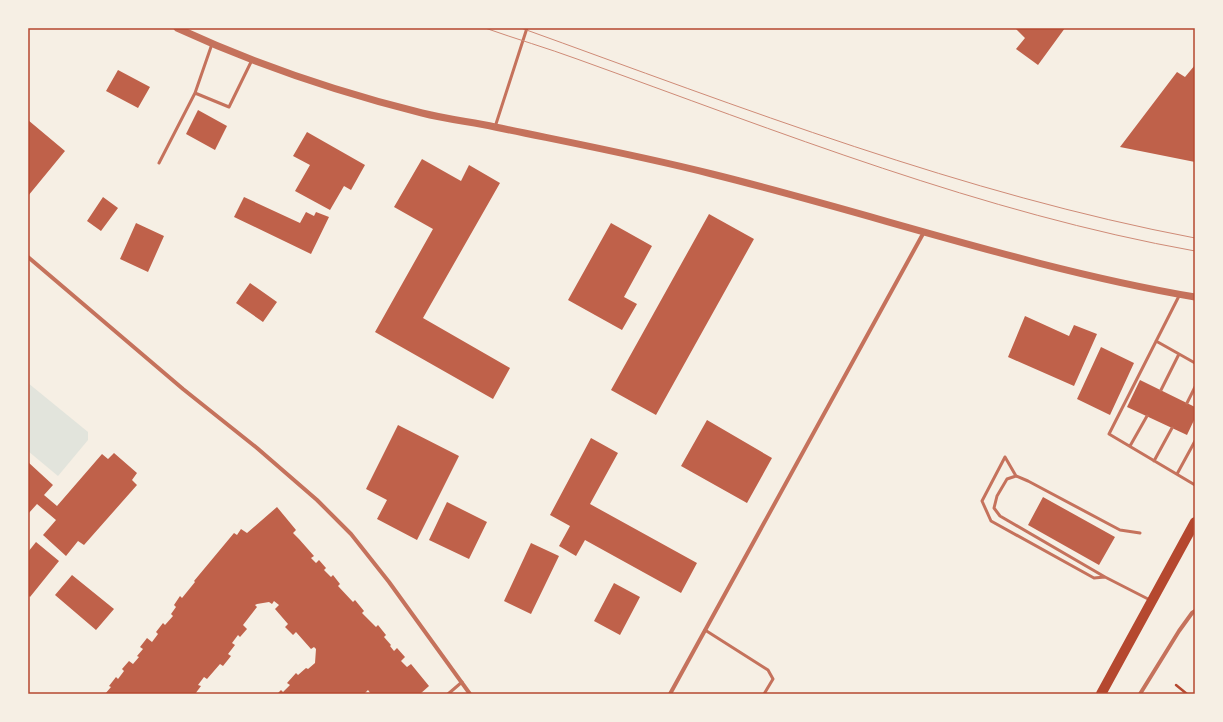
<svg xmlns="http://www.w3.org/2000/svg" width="1223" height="722" viewBox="0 0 1223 722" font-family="'Golos Text',sans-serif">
	<rect width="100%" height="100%" fill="#f6efe4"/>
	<path fill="#e2e4dc" d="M28,383l60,49v8l-30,36 -30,-25z"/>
	<path fill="#bf614a" d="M1015,28h50l-27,37 -22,-16 9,-11z
		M1195,65v97l-75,-15 57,-75 8,5z
		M118,70l32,17 -12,21 -32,-17z
		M198,110l29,16 -12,24 -29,-16z
		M28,120l37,31 -37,45z
		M307,132l58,33 -14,25 -7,-4 -14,24 -35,-19 15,-26 -17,-9z
		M422,159l39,22 8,-16 31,18 -77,135 87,50 -17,31 -118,-67 58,-103 -39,-22z
		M103,197l15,11 -17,23 -14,-10z
		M244,197l56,26 6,-11 8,4 2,-4 13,5 -18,37 -77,-37z
		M709,214l45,25 -98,176 -45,-25z
		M136,223l28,13 -16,36 -28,-13z
		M611,223l41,23 -28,51 13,7 -15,26 -54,-30z
		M250,283l27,19 -14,20 -27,-19z
		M1025,316l44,20 5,-11 23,9 -23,52 -66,-29z
		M1101,347l33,16 -24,52 -33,-16z
		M1140,380l55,27v11l-8,17 -60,-28z
		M707,420l65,38 -25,45 -66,-37z
		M398,425l61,31 -42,84 -40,-21 10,-19 -21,-11z
		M591,438l27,15 -28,51 107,59 -16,30 -96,-53 -9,16 -17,-10 11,-20 -20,-11z
		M114,453l23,20 -5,7 5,5 -53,60 -6,-4 -12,15 -23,-21 13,-15 -19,-16 -9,10v-52l25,23 -9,10 13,11 45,-52 6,5z
		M1043,497l72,40 -16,28 -71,-40z
		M447,502l40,20 -18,37 -40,-19z
		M277,507l19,23 -3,3 6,6 15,17 -3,2 5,5 3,-3 7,8 -2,2 7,7 2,-2 7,9 -2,2 15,16 2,-2 9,11 -2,2 14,14 2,-2 8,10 -2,2 7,8 -1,1 4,5 3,-3 8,9 -4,4 6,6 4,-3 18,22 -9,8h-49l-3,-4 -4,4h-87l4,-4 2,2 7,-7 -3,-2 9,-10 2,2 8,-7 2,1 7,-6 1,-14 -2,-2 -3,2 -15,-17 -3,3 -8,-8 3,-3 -13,-15 4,-4 -5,-4 -2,3 -3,-2 -12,2 -2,1 2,2 -14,18 4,4 -7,8 -2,-2 -6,8 3,2 -7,9 3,2 -8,10 -3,-2 -13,15 -3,-2 -6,8 3,1 -6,8h-90l6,-7 -2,-1 7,-9 2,2 6,-8 -2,-2 7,-8 4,3 6,-7 -2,-1 6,-7 -3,-2 7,-9 5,4 6,-8 -2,-2 7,-9 2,2 8,-9 -2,-2 5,-7 -2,-2 6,-9 2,2 13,-16 -1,-1 40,-48 3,2 4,-6 6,4z
		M36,542l23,19 -29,36 -2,-2v-43z
		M531,543l28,13 -28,58 -27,-13z
		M72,575l42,34 -18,21 -41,-35z
		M614,583l26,14 -20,38 -26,-14z"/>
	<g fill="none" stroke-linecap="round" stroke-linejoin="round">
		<path stroke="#b5482f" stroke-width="2.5" d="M1176,685l11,9"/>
		<path stroke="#c5725c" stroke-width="3" d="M212,44l-17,49 34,14 23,-47
			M495,127l32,-99
			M159,163l36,-70
			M1180,294l-71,140 86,51
			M1156,341l39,22
			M1161,390l18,-36
			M1187,403l8,-16
			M1130,446l17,-30
			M1005,457l-23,44 9,20 103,57 11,-1 45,23
			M1005,457l11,19
			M1154,461l18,-33
			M1177,474l18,-33
			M1105,577l-105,-61 -6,-8 3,-12 10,-17 9,-3 12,5 92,49 20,3
			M705,630l63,40 5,9 -9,15
			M448,694l14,-12"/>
		<path stroke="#c5725c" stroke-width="4" d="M28,257l155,132 74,59 60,52 34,34 38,48 81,112
			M670,694l254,-462
			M1140,694l39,-63 13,-18 3,-2"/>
		<path stroke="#c5725c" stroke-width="7" d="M177,28c78,36 161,64 245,85 24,6 49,9 73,14 72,15 146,29 217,47 162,40 319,95 483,123"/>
		<path stroke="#b5482f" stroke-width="10" d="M1101,694l94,-172"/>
		<path stroke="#cf8b77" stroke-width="1" d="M485,28c31,11 62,20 92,31 203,73 405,154 618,192
			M521,28c222,80 442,166 674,210"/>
	</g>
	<rect width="1223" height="722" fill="none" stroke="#f6efe4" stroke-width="58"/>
	<rect x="29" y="29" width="1165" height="664" fill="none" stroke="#b5482f" stroke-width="1.5"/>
</svg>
